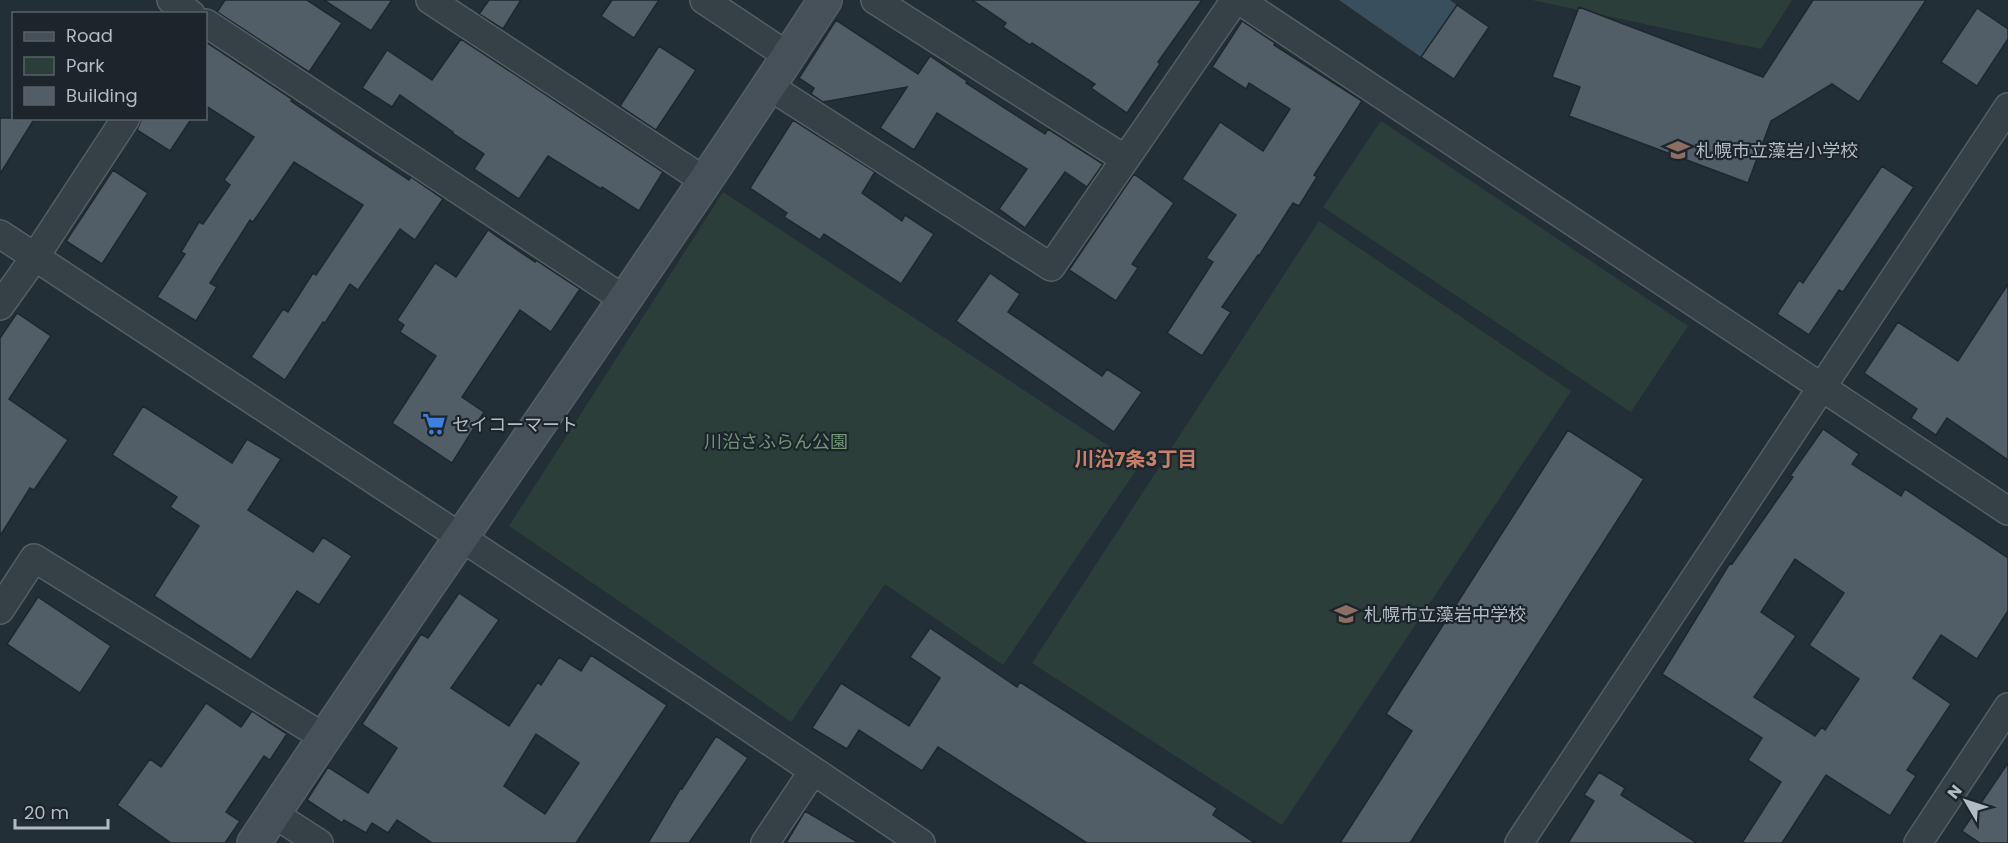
<svg xmlns="http://www.w3.org/2000/svg" width="2008" height="843" viewBox="0 0 2008 843" font-family="Poppins,'Noto Sans JP',sans-serif">
	<rect width="100%" height="100%" fill="#232f36"/>
	<path fill="#2b3e3a" d="M1532,0h260l-31,49z
		M1381,121l307,205 -57,86 -308,-205z
		M723,192l416,274 -136,199 -118,-81 -94,138 -143,-101 -139,-95z
		M1319,221l252,170 -289,434 -250,-162z"/>
	<path fill="#3a4f5d" d="M1339,0h111l7,5 -36,52z"/>
	<path fill="#515d67" stroke="#1e272e" stroke-width="1.5" fill-rule="evenodd" d="M225,0h82l35,23 -33,49 -92,-60z
		M324,0h68l-21,31z
		M489,0h32l-18,29 -24,-15z
		M612,0h47l-25,38 -33,-22z
		M972,0h230l-44,62 2,2 -33,49 -36,-25 4,-4 -63,-41 -2,2 -27,-18 3,-4z
		M1813,0h113l-67,102 -27,-18 -61,37 -23,62 -179,-67 11,-29 -28,-10 27,-70 184,70z
		M1457,5l32,22 -35,52 -33,-22z
		M1977,8l31,21v10l-31,47 -36,-24z
		M836,20l82,54 12,-18 37,25 -1,2 79,51 3,-5 55,35 -16,23 -22,-15 -40,56 -26,-19 28,-40 -90,-56 -23,37 -34,-22 27,-41 -84,15 -12,-8 3,-6 -15,-10z
		M1242,21l33,22 -1,2 88,56 -48,74 3,2 -18,29 -6,-3 -34,53 -1,-1 -36,52 9,5 -29,44 -35,-23 46,-71 -7,-4 30,-43 -54,-36 38,-57 43,29 27,-42 -41,-26 -3,6 -34,-22z
		M461,39l202,133 -24,39 -37,-24 -1,2 -53,-33 -29,43 -45,-30 10,-15 -32,-21 1,-1 -53,-37 -8,12 -30,-19 25,-38 45,30z
		M206,42l86,57 -1,2 51,35 67,44 2,-3 32,22 -28,41 -15,-11 -42,61 -8,-6 -25,39 -2,-1 -38,58 -34,-23 32,-48 5,3 25,-39 3,2 47,-70 -69,-43 -41,60 -3,-2 -40,63 7,4 -21,34 -39,-24 28,-43 -4,-2 18,-30 4,2 27,-39 -6,-5 30,-43 -48,-31z
		M659,46l37,24 -40,60 -36,-24z
		M0,118h35l-35,56z
		M142,118h50l-22,33 -33,-21z
		M793,120l82,52 -13,21 40,28 3,-6 29,19 -33,50 -77,-50 -4,6 -36,-23 3,-4 -37,-25z
		M1882,166l32,21 -71,105 -4,-2 -30,45 -32,-21 22,-34 4,3z
		M113,170l35,23 -46,71 -36,-23z
		M1134,174l40,29 -42,61 6,4 -22,33 -47,-31z
		M488,230l47,32 1,-2 44,29 -29,43 -31,-22 -58,87 22,15 -32,51 -60,-40 44,-67 -36,-24 4,-7 -7,-5 38,-57 21,14z
		M990,273l30,21 -12,18 94,64 5,-7 35,23 -28,40 -158,-111z
		M2008,284v176l-61,-42 -11,17 -25,-17 6,-9 -53,-36 34,-51 60,39z
		M17,313l34,23 -42,63 59,41 -34,50 -4,-2 -30,48v-198z
		M143,406l89,57 15,-24 34,20 -33,51 65,42 10,-15 29,19 -33,49 -22,-14 -46,69 -97,-64 45,-70 -29,-19 7,-10 -65,-42z
		M1823,429l36,25 -7,10 49,32 4,-7 103,69v53l-31,48 -36,-24 -28,43 38,26 -44,66 9,6 -26,40 -64,-41 -44,68h-40l39,-61 -33,-22 14,-22 -100,-64 68,-111 2,1 61,-87 -3,-1zM1795,559l49,34 -35,52 50,34 -34,51 -3,-3 -7,9 -61,-39 42,-61 -35,-24z
		M1568,430l76,49 -234,364h-70l72,-112 -26,-17z
		M459,593l40,27 -48,68 58,38 29,-44 3,3 18,-28 22,14 10,-16 76,50 -91,138h-144l-35,-23 -9,13 -16,-10 -6,10 -22,-13 -2,3 -35,-23 21,-33 40,26 29,-45 -35,-24 59,-90 7,4zM536,734l43,29 -34,51 -41,-28z
		M38,597l73,49 -31,47 -73,-49z
		M930,628l87,59 3,-5 197,126 -4,7 42,28h-168l-149,-96 -16,24 -63,-41 -12,19 -35,-21 29,-45 68,43 31,-48 -30,-21z
		M206,703l35,24 11,-16 35,23 -17,26 -6,-4 -38,56 14,9 -15,22h-54l-54,-38 33,-46 11,8z
		M716,736l32,22 -59,85h-41l32,-54h2z
		M2008,763v80h-28l-18,-12z
		M1599,772l26,16 -4,7 76,48h-129l26,-42 -10,-6z
		M805,811l54,32h-73z"/>
	<g fill="none" stroke-linecap="round" stroke-linejoin="round">
		<g stroke="#545e65" stroke-width="30">
			<path id="street" d="M171,0l20,14
				M430,0l275,181
				M704,0l84,56
				M875,0l250,159
				M1239,0l769,511
				M206,23l419,277
				M769,86l282,181 184,-267
				M0,234l696,458 225,151
				M0,306l35,-49 91,-139
				M0,610l34,-52 291,180
				M274,814l45,29
				M765,843l48,-72
				M1519,843l489,-736
				M1918,843l90,-136"/>
		</g>
		<g stroke="#545e65" stroke-width="36">
			<path id="secondary" d="M254,843c187,-283 386,-558 571,-843"/>
		</g>
		<use href="#street" stroke="#364047" stroke-width="27"/>
		<use href="#secondary" stroke="#455059" stroke-width="33"/>
	</g>
	<defs>
		<g id="school-bare" transform="scale(1.8)"><path d="M0-5L7-2L0 1L-7-2ZM-4 1L0 2.5L4 1V4Q0 6-4 4Z" fill="#8d6e63" stroke="#1c252b" stroke-width="2.5" paint-order="stroke"/></g>
		<g id="supermarket-bare" transform="scale(1.8)"><path d="M-6-5.5h2.5l.6 2H6L4.5 2H-2.5L-4.4-4H-6ZM-1.5 3.2a1.3 1.3 0 1 0 .1 0ZM3 3.2a1.3 1.3 0 1 0 .1 0Z" fill="#3f7fe0" stroke="#1c252b" stroke-width="2.5" paint-order="stroke"/></g>
	</defs>
	<g fill-rule="evenodd">
		<use href="#school-bare" x="1678" y="150"/>
		<use href="#supermarket-bare" x="434" y="424"/>
		<use href="#school-bare" x="1346" y="614"/>
	</g>
	<g text-anchor="middle" dominant-baseline="central" stroke-width="4.5" stroke-linejoin="round" paint-order="stroke">
		<g font-size="18" fill="#b1bbc3" stroke="#1c252b" text-anchor="start">
			<text x="1696" y="150">札幌市立藻岩小学校</text>
			<text x="452" y="424">セイコーマート</text>
			<text x="1364" y="614">札幌市立藻岩中学校</text>
		</g>
		<g font-size="18" fill="#729674" stroke="#1c252b">
			<text x="776" y="441">川沿さふらん公園</text>
		</g>
		<g font-size="20" font-weight="bold" fill="#c78168" stroke="#1c252b">
			<text x="1136" y="459">川沿7条3丁目</text>
		</g>
	</g>
	<rect x="12" y="12" width="195" height="108" fill="#1c252b" stroke="#586168" stroke-width="1.5"/>
	<rect x="24" y="32" width="30" height="9" fill="#455059" stroke="#586168" stroke-width="1.5"/>
	<text x="66" y="42" font-size="18" fill="#b1bbc3">Road</text>
	<rect x="24" y="57" width="30" height="18" fill="#2b3e3a" stroke="#586168" stroke-width="1.5"/>
	<text x="66" y="72" font-size="18" fill="#b1bbc3">Park</text>
	<rect x="24" y="87" width="30" height="18" fill="#515d67" stroke="#586168" stroke-width="1.5"/>
	<text x="66" y="102" font-size="18" fill="#b1bbc3">Building</text>
	<g transform="translate(1966 801) rotate(309)" stroke="#1c252b" stroke-width="4.5" paint-order="stroke">
	<path d="M0-4.5L10 22L0 15L-10 22Z" fill="#b1bbc3"/>
	<text y="-9" font-size="16" font-weight="bold" text-anchor="middle" fill="#b1bbc3">N</text>
	</g>
	<path d="M15 819v9h93v-9" fill="none" stroke="#b1bbc3" stroke-width="3"/>
	<text x="24" y="819" font-size="18" fill="#b1bbc3" stroke="#1c252b" stroke-width="4.5" paint-order="stroke">20 m</text>
</svg>
